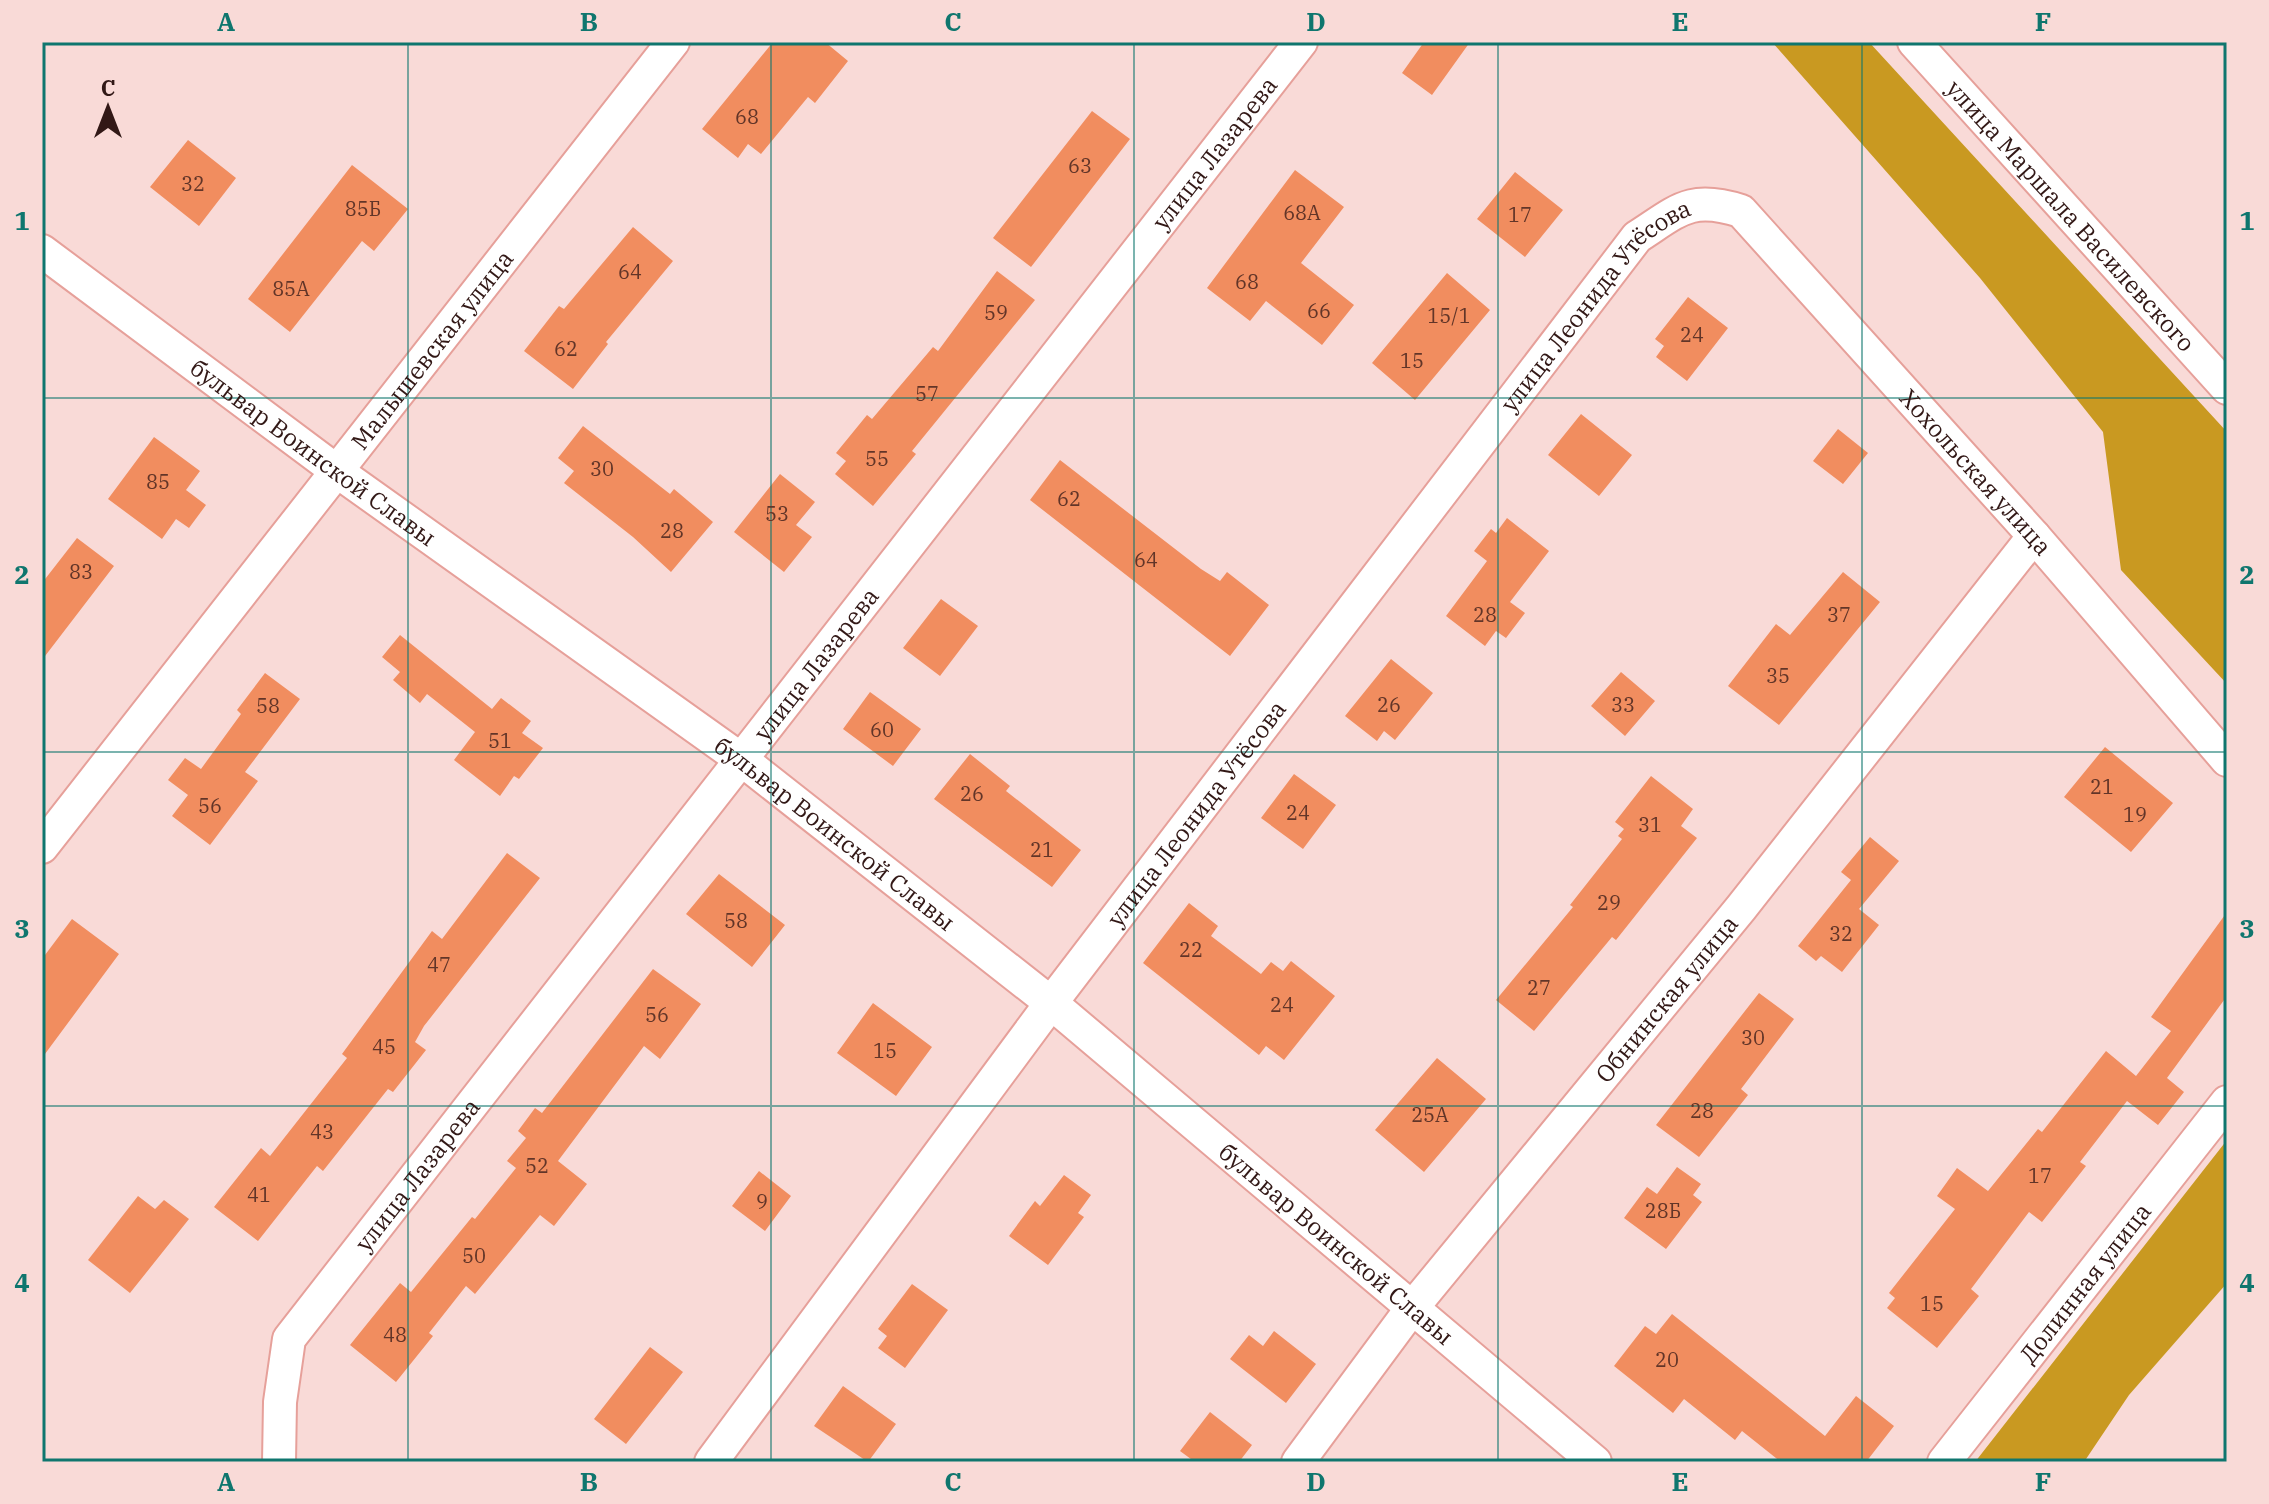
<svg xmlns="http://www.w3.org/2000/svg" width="2269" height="1504" viewBox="0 0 2269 1504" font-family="'IBM Plex Serif',serif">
	<rect width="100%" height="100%" fill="#f9dad7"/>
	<path fill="#c99921" d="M1772,42h97l358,390v252l-106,-114 -18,-138 -123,-154z
		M2227,1140v143l-98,112 -45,67h-109z"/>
	<path fill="#f18d5f" d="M773,42h52l23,19 -33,42 -7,-6 -47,57 -13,-10 -10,14 -36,-29z
		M1424,42h46l-38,53 -30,-22z
		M1092,111l38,28 -99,128 -38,-29z
		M188,140l48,38 -37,48 -49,-39z
		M352,165l56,44 -34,42 -12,-10 -72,91 -42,-33z
		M1295,170l49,37 -43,56 53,42 -32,40 -56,-44 -16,20 -43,-33z
		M1515,172l48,38 -38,47 -48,-38z
		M633,227l40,34 -67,81 2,2 -35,45 -49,-38 35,-45 5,3z
		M997,271l38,29 -123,151 4,3 -43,52 -38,-32 11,-13 -10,-8 31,-38 5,4 61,-72 5,4z
		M1447,273l43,37 -75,90 -43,-37z
		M1688,297l40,31 -41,53 -31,-24 8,-11 -9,-7z
		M1581,414l51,41 -33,41 -51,-41z
		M583,426l87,68 4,-5 39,33 -42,50 -38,-35 -69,-54 10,-12 -16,-13z
		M1838,429l30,24 -25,31 -30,-23z
		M154,437l46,34 -14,19 20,15 -17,23 -13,-9 -14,20 -54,-40z
		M1060,460l141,109 19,12 7,-9 42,33 -39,51 -200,-156z
		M780,474l35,28 -19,23 16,12 -28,35 -50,-40z
		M1507,518l42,33 -39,51 15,11 -19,25 -10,-7 -11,15 -39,-30 41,-55 -13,-10 17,-22 5,4z
		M77,538l37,28 -72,94v-77z
		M1843,572l37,30 -101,123 -51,-39 48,-62 14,11z
		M941,599l37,27 -38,50 -37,-28z
		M400,635l92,74 9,-11 30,23 -9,12 21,15 -24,31 -5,-3 -14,20 -46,-36 21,-28 -48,-38 -7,9 -27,-23 7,-8 -18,-15z
		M1391,659l42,34 -38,47 -11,-9 -7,10 -32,-25z
		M1621,672l34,29 -30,35 -34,-30z
		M265,673l35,26 -55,73 13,9 -48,64 -38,-29 16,-21 -20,-15 17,-22 16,11 40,-55 -4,-4z
		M870,692l51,37 -28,37 -50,-37z
		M2105,747l68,56 -42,49 -67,-55z
		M970,754l40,32 -4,5 75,59 -29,37 -118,-88z
		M1294,774l42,31 -33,44 -42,-31z
		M1651,776l42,33 -12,17 16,12 -81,102 -4,-3 -78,94 -38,-31 77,-93 -3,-2 52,-66 -4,-3 6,-7 -9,-7z
		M1870,837l29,24 -40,48 20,16 -37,47 -21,-16 -5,5 -18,-15 53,-66 -10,-8z
		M507,853l33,25 -116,148 -9,16 11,8 -33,42 -5,-3 -65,82 -6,-5 -59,75 -44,-34 47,-59 9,8 77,-98 -5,-4 90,-123 10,8z
		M719,874l66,51 -33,42 -66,-53z
		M1189,903l29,23 -7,10 50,38 10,-12 12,9 8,-10 44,35 -51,64 -18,-14 -7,9 -116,-92z
		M2227,912v84l-60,82 17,14 -26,33 -31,-24 -47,61 6,4 -44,56 -13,-10 -58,77 8,7 -42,52 -50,-40 8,-10 -6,-5 66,-84 -18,-13 20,-28 31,23 50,-62 4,3 64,-81 30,25 35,-45 -20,-14z
		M72,919l47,35 -77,104v-99z
		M653,969l48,35 -41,55 -16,-13 -86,115 29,23 -33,42 -14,-11 -65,79 -9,-8 -37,47 4,3 -37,46 -46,-37 50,-62 11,9 61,-75 3,2 41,-51 -9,-7 19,-23 -8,-7 17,-23 7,5z
		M1759,993l35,26 -53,70 7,6 -49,62 -43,-32z
		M873,1003l59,44 -36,49 -59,-43z
		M1437,1058l49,41 -62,73 -49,-42z
		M1677,1167l24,17 -8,11 9,7 -36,47 -42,-31 23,-31 10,7z
		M759,1171l32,25 -26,35 -33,-25z
		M1064,1175l27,20 -13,18 6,4 -36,48 -39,-29 26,-35 5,5z
		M138,1196l17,13 9,-9 25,19 -59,74 -42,-33z
		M912,1284l36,26 -43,58 -27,-20 9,-12 -9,-7z
		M1672,1314l153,122 31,-40 38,30 -28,36h-85l-39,-31 -7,9 -51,-41 -11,14 -59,-47 31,-40 11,8z
		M1274,1331l42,33 -30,39 -56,-44 19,-24 14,11z
		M650,1347l33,25 -57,72 -32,-25z
		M843,1386l53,38 -28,38 -54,-36z
		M1210,1412l42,33 -13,17h-44l-15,-11z"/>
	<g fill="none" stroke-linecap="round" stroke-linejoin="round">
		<g stroke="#e6a09a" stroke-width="36">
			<g id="street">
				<path id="s1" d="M1914,42l313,346"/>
				<path id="s2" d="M42,251l296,221 404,288 309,243 544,459"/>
				<path id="s3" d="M42,847l631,-805"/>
				<path id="s4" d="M279,1462l1,-60 9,-63 1012,-1297"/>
				<path id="s5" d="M711,1462l340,-459 586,-766c42,-27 53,-42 104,-26l293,325 193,224"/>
				<path id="s6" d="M1298,1462l114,-154 329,-400 293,-372"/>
				<path id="s7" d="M1944,1462l283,-360"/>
			</g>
		</g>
		<use href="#street" stroke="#fff" stroke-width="32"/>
	</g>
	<path fill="none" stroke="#0f766e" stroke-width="2" stroke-opacity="0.55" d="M408,42v1420M771,42v1420M1134,42v1420M1498,42v1420M1862,42v1420M42,398h2185M42,752h2185M42,1106h2185"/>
	<g text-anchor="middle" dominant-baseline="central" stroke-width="6" stroke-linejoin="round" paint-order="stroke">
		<g font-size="20" fill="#623528">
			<text x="747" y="116">68</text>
			<text x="1080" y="165">63</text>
			<text x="193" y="183">32</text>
			<text x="363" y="208">85Б</text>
			<text x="1302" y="212">68А</text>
			<text x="1520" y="214">17</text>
			<text x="630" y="271">64</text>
			<text x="1247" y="281">68</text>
			<text x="291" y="288">85А</text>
			<text x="1319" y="310">66</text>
			<text x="996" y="312">59</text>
			<text x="1449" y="315">15/1</text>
			<text x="1692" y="334">24</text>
			<text x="566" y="348">62</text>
			<text x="1412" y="360">15</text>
			<text x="927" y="393">57</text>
			<text x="877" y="458">55</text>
			<text x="602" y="468">30</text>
			<text x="158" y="481">85</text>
			<text x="1069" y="498">62</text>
			<text x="777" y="513">53</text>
			<text x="672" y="530">28</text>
			<text x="1146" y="559">64</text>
			<text x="81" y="571">83</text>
			<text x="1485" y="614">28</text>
			<text x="1839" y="614">37</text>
			<text x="1778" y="675">35</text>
			<text x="1389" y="704">26</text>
			<text x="1623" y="704">33</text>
			<text x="268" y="705">58</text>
			<text x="882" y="729">60</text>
			<text x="500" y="740">51</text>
			<text x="2102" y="786">21</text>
			<text x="972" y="793">26</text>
			<text x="210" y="805">56</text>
			<text x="1298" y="812">24</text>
			<text x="2135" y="814">19</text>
			<text x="1650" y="824">31</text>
			<text x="1042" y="849">21</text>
			<text x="1609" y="902">29</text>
			<text x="736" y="920">58</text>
			<text x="1841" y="933">32</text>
			<text x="1191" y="949">22</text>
			<text x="439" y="964">47</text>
			<text x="1539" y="987">27</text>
			<text x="1282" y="1004">24</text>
			<text x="657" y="1014">56</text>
			<text x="1753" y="1037">30</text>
			<text x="384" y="1046">45</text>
			<text x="885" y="1050">15</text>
			<text x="1702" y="1110">28</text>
			<text x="1430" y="1114">25А</text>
			<text x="322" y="1131">43</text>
			<text x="537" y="1165">52</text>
			<text x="2040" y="1175">17</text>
			<text x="259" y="1194">41</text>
			<text x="762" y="1201">9</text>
			<text x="1663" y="1210">28Б</text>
			<text x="474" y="1255">50</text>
			<text x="1932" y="1303">15</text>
			<text x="395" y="1334">48</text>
			<text x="1667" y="1359">20</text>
		</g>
		<g font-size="24" fill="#321816" stroke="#f9dad7">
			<text stroke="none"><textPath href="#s4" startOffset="1628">улица Лазарева</textPath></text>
			<text stroke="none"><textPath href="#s1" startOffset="234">улица Маршала Василевского</textPath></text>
			<text stroke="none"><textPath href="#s5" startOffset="1458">улица Леонида Утёсова</textPath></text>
			<text stroke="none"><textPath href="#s3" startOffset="632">Малышевская улица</textPath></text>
			<text stroke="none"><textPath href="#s2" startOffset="338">бульвар Воинской Славы</textPath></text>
			<text stroke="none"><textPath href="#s5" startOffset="2000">Хохольская улица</textPath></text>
			<text stroke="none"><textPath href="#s4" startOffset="980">улица Лазарева</textPath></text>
			<text stroke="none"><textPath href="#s5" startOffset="810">улица Леонида Утёсова</textPath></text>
			<text stroke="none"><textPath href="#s2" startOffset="984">бульвар Воинской Славы</textPath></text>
			<text stroke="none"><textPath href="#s6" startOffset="592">Обнинская улица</textPath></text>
			<text stroke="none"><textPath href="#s4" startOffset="332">улица Лазарева</textPath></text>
			<text stroke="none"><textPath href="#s2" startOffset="1632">бульвар Воинской Славы</textPath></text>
			<text stroke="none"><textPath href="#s7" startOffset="228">Долинная улица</textPath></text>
		</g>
	</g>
	<rect width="2269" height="1504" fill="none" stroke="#f9dad7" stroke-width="88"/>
	<g transform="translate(108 108)" stroke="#f9dad7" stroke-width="6" paint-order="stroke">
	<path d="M0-6L14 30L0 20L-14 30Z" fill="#321816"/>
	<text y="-12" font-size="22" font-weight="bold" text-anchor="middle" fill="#321816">С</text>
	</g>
	<rect x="44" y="44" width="2181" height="1416" fill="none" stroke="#0f766e" stroke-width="3"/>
	<g font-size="26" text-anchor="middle" font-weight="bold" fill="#0f766e">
		<text x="226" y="31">A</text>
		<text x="589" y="31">B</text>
		<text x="953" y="31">C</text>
		<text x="1316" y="31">D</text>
		<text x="1680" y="31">E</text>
		<text x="2043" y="31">F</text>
		<text x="22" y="230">1</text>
		<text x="2247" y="230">1</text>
		<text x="22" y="584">2</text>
		<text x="2247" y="584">2</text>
		<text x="22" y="938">3</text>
		<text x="2247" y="938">3</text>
		<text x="22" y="1292">4</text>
		<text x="2247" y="1292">4</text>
		<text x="226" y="1491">A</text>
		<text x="589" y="1491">B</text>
		<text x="953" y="1491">C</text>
		<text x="1316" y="1491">D</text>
		<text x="1680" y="1491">E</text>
		<text x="2043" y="1491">F</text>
	</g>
</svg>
